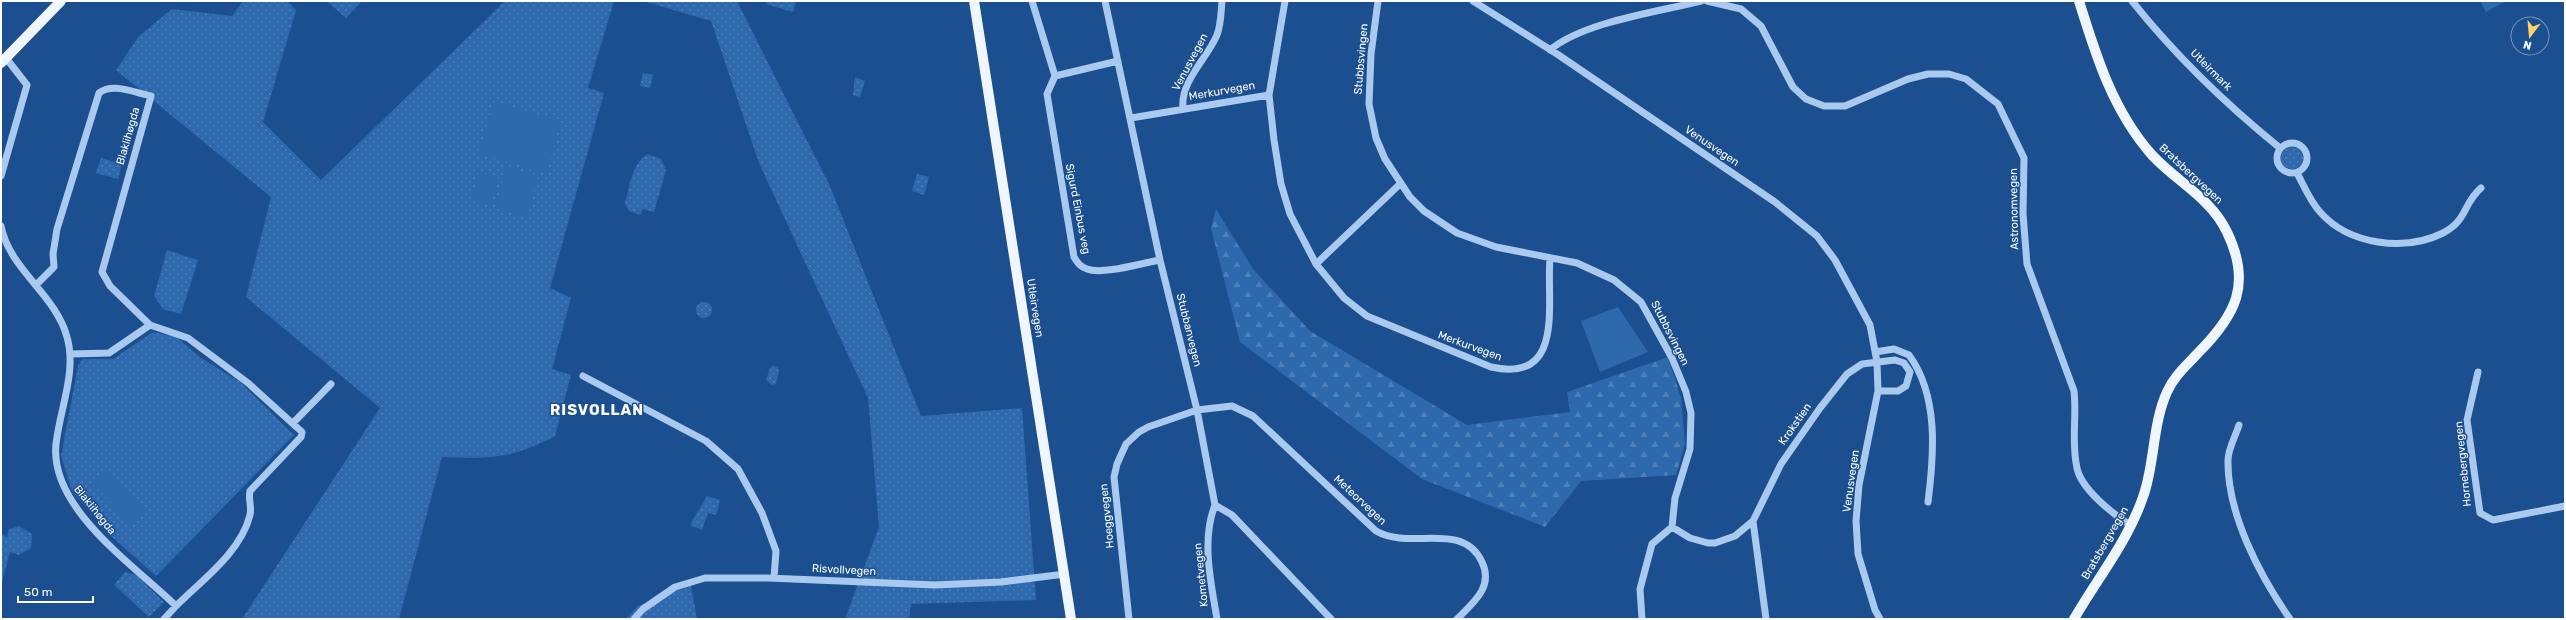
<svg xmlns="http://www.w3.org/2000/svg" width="2566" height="620" viewBox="0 0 2566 620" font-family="Rubik,sans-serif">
	<defs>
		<pattern id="grass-dots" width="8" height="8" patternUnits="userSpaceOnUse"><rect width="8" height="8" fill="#2e69ad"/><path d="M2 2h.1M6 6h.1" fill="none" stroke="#4d80b9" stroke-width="1.8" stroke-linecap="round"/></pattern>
		<pattern id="forest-firs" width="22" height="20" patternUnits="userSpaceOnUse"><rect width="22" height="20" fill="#2e69ad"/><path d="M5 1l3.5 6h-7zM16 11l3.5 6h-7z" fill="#4d80b9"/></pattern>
	</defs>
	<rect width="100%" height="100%" fill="#1b4f8f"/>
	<path fill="url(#grass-dots)" d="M243,1h44l9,9 -33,112 58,58 184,-179h109l-26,87 16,5 -54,195 21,10 -19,71 19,6 -16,61c-43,23 -66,23 -113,21l-43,162h-157l138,-211 -134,-111 25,-100 -155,-127 23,-34 33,-27 60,7z
		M327,1h35l-16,17z
		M643,1h94l93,185 91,230 101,-8 14,192 -125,4 -2,15h-64l34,-92 -11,-129 -109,-235 -48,-142z
		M766,1h30l-3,11 -27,-8z
		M643,73l10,2 -3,13 -10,-2z
		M855,77l10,4 -5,16 -7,-2z
		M2281 158a11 11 0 1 1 22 0a11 11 0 1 1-22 0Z
		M647,154l14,5 5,11 -12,42 -12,-3 -1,6 -12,-4 -4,-7c4,-16 7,-40 22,-50z
		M101,158l21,6 -4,15 -22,-6z
		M917,174l12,3 -5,18 -12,-4z
		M167,250l31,10 -17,54 -18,-5 -9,-13z
		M696 310a8 8 0 1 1 16 0a8 8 0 1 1-16 0Z
		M153,332l23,5 25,21 39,24 54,53 -138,141 -45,-40 -39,-45 -11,-35 17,-90 4,-7h31z
		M773,366l4,1 2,4 -3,13 -4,1 -6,-5 4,-12z
		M707,496l13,4 -4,15 -8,-2 -6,17 -12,-5z
		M19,526l13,8 -1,14 -12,7 -9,-3 -9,33v-53l6,6 1,-8z
		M125,572l11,3 28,27 -15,15 -35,-32z
		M691,585l6,34h-71l12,-13z"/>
	<path fill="url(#forest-firs)" d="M1216,209l37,60 57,62 157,94 103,-13 -3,-20 101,-35 13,41 4,46 -9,31 -95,6 -36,46 -123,-48 -182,-137 -29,-114z"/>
	<path fill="#2e69ad" d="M2480,1h26l-20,11z
		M494,102l67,19 -15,52 -67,-19z
		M506,167l32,9 -11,41 -32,-9z
		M479,172l20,6 -8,28 -20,-6z
		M1618,307l30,45 -48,20 -19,-51z
		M107,471l39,41 -14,13 -39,-40z"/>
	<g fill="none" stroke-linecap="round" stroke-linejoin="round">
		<path stroke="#a9c9ee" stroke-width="7" d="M1032,1l23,75
			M1105,1l55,259 37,150 18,95 17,10 99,104
			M1285,1l-16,94 5,45 7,44 9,30 26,50 28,34 23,18 124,51c75,17 55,-64 59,-109
			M1378,1l-7,53 -2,50 7,34 9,21 25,38 14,14 33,22 39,14 81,16 37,17 27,22 31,56 14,34 5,21 -1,36 -15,49 -3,29 18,11 18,5h7l20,-7 18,-15 28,-57 39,-56 27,-34 15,-10 33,-4 9,3 6,9 -4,14 -8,5h-20
			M1473,1l84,53 218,148 42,34 18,24 35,65 7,37 1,29 -19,94 -3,36 2,33 17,56 5,9
			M1707,1l34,8 20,17 32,61 13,12 18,7h21l63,-27 20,-5h21l17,5 32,25 26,54 -1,56 4,50 47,127c3,25 -3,52 3,77 4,21 36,46 53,57
			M2132,1c43,54 95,104 148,147
			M1550,50c33,-28 107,-38 151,-49
			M1118,61l-63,15 -8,18 27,163c3,5 6,10 13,12 16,6 55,-6 73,-9
			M1183,109c-3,-28 24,-50 34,-74 4,-10 4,-24 5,-34
			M1131,118l138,-23
			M2277 158a15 15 0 1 1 30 0a15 15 0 1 1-30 0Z
			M2297,173c7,13 13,28 23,39 29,33 85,40 123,21 25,-13 20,-30 38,-45
			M1,176l26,-91 -21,-27
			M1,226c8,43 55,69 66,111 10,35 -7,71 -11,107 -7,64 79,122 120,162l-12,13
			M1316,264l84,-80
			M36,285l18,-18 -1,-13 4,-25 42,-136c13,-11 37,0 52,3l-49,176 8,14 40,39 -41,28 -38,1
			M150,325l38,13 60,45 54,49 -1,5 -51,54c-2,9 2,15 0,24 -9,37 -48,65 -74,91
			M1875,352l19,-3 15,6c30,41 25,100 19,147
			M2478,372l-11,48 13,93 13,7 72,-14
			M583,376l123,65 32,28 24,44 14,38 -2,27
			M293,423l38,-39
			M2239,425c-3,10 -11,24 -11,35 -1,54 32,116 62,159
			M1215,505c-14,35 -4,78 2,114
			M1753,521l13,98
			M634,619l9,-10 32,-22 30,-9h63l167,7 66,-3 64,-8
			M1129,619l-15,-142 3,-13 9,-20 13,-12 9,-5 49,-17 35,-4 21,10 123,115c35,20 86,-11 106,31 12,25 -9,41 -25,57
			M1642,619l-2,-30 12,-45 20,-17"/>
		<path stroke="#f0f6ff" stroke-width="10" d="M974,1l97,618
			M1,63l60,-62
			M2074,619c23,-40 54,-78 69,-122 12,-33 9,-72 24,-105 7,-16 19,-26 31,-39 38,-38 54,-69 29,-121 -16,-34 -50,-50 -75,-77 -39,-44 -56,-99 -73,-154"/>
	</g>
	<g text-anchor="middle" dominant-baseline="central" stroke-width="3" stroke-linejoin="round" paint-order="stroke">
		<g font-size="11" fill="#fff" stroke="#1b4f8f">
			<text transform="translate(1361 59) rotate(-85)">Stubbsvingen</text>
			<text transform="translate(1190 62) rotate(-62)">Venusvegen</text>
			<text transform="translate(2211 70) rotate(45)">Utleirmark</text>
			<text transform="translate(1222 91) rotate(-10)">Merkurvegen</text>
			<text transform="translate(128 136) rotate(-74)">Blaklihøgda</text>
			<text transform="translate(1712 146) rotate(34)">Venusvegen</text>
			<text transform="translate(2191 174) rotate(43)">Bratsbergvegen</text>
			<text transform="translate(1078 209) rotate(79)">Sigurd Einbus veg</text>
			<text transform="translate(2014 209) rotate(-91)">Astronomvegen</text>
			<text transform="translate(1035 308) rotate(81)">Utleirvegen</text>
			<text transform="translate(1189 330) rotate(76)">Stubbanvegen</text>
			<text transform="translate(1670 333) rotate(63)">Stubbsvingen</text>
			<text transform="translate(1470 346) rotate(20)">Merkurvegen</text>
			<text transform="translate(1795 424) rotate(-55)">Krokstien</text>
			<text transform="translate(2463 464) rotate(-96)">Hornebergvegen</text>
			<text transform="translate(1851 481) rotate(-82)">Venusvegen</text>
			<text transform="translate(1360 500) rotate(43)">Meteorvegen</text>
			<text transform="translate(95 510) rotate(51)">Blaklihøgda</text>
			<text transform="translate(1107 516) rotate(-96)">Hoeggvegen</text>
			<text transform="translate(2105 543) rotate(-60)">Bratsbergvegen</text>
			<text transform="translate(844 570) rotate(3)">Risvollvegen</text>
			<text transform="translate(1201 575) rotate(-96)">Kometvegen</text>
		</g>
		<g font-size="15" font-weight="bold" letter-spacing="1" fill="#fff" stroke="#1b4f8f">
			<text x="597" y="410">RISVOLLAN</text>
		</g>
	</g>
	<rect width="2566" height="620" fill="none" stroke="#ffffff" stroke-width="4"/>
	<g transform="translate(2530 36) rotate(196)"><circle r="19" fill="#1b4f8f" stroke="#7695bc"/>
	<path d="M0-3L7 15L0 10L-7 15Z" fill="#ffd166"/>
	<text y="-6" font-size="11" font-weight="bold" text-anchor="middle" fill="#ffffff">N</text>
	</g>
	<path d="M18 596v6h75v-6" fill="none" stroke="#ffffff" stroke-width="2"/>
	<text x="24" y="596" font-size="12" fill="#ffffff" stroke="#1b4f8f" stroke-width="3" paint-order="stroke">50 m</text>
</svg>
